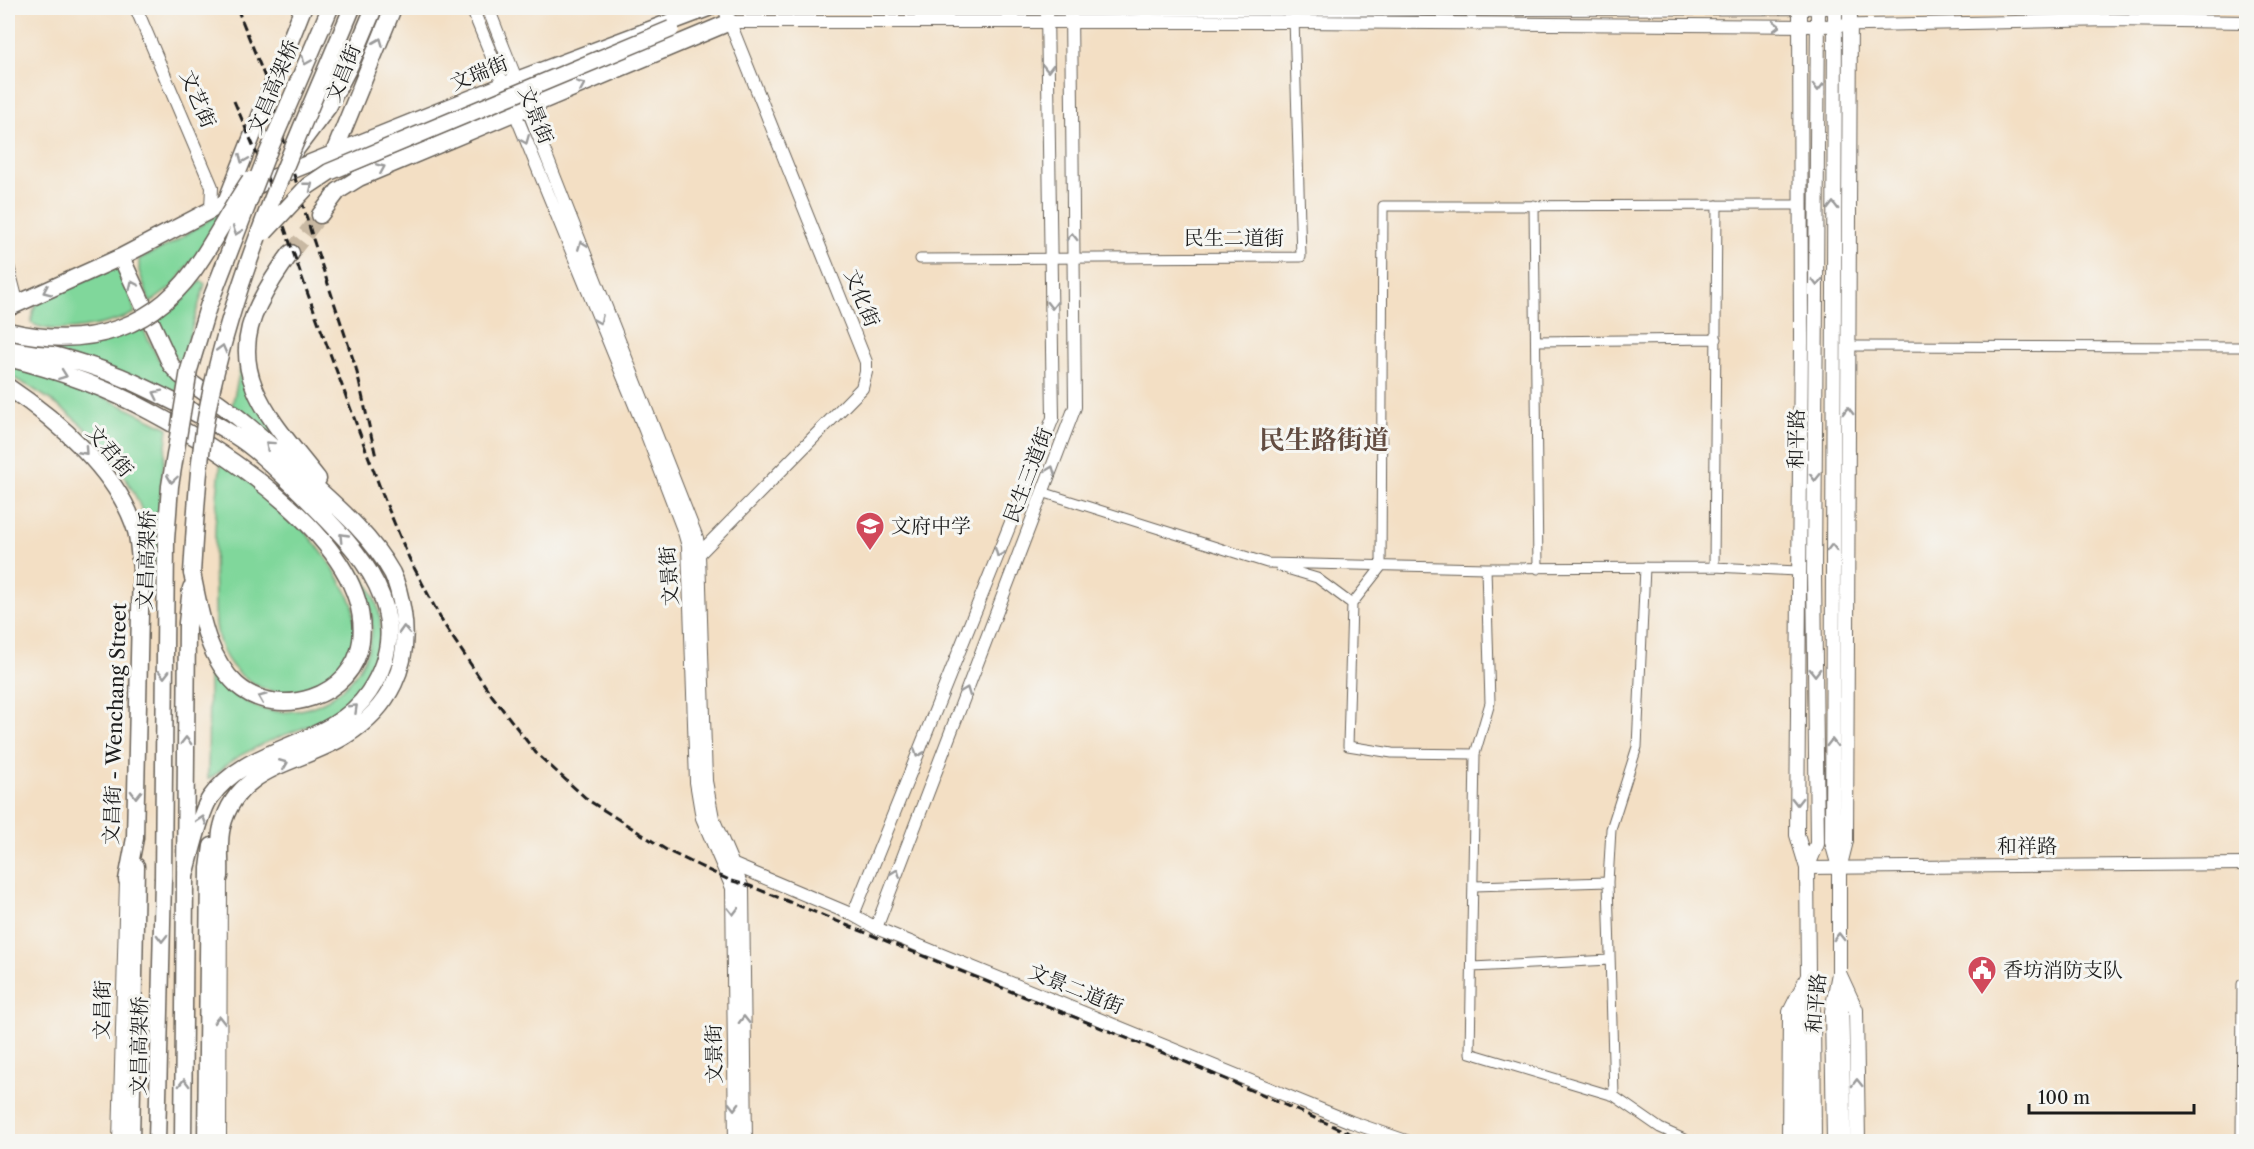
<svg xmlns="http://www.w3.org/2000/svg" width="2254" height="1149" viewBox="0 0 2254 1149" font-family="'Libre Caslon Text','Noto Serif SC',serif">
	<rect width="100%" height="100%" fill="#f6f6f2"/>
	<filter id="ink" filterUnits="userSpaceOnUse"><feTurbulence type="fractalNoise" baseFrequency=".0167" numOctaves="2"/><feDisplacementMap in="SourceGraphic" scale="12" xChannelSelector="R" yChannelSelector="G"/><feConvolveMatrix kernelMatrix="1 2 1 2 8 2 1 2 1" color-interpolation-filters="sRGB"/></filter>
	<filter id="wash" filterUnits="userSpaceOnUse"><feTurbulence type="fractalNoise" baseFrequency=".008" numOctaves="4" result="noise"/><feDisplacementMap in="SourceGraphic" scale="24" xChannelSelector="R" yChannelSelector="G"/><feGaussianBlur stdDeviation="1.35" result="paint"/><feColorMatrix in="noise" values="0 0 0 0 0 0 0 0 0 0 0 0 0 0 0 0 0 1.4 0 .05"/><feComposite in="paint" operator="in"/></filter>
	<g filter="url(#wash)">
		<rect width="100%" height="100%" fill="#f3dfc4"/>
		<path fill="#80d79b" stroke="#4e7a5c" stroke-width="1.5" d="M221,212l4,5 -52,69 -23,17 -11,-32v-12l34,-16z
			M117,266l10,16 8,31c-23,11 -81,25 -104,10l3,-14 5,-9z
			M201,281l4,3 -24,80 -10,-13 -15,-31 25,-19z
			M142,327l16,31 20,25 -3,12 -160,-57 50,9 29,-3z
			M242,360l44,87 -54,-41z
			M8,365l71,20 89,43 -7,59 -4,86c-5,-27 -10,-55 -23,-80 -28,-53 -74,-92 -126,-118z
			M221,460c47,35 95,72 122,126 3,6 9,13 10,20 1,10 3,27 1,37 -2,6 -7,14 -11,20 -30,47 -100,36 -121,-14 -7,-17 -7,-35 -7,-53 -2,-46 0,-91 6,-136z
			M351,561c10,12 18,23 24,38 17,44 -8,95 -47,117 -21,13 -45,18 -67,29 -9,5 -19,9 -28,15 -9,6 -15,15 -25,19l1,-112c11,13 21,25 36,34 54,32 124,-12 127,-72 1,-26 -8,-46 -21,-68z"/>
	</g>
	<g filter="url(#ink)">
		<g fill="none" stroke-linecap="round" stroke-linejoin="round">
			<path stroke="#c8b8a2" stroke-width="16" stroke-dasharray="16 8" stroke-linecap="butt" d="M291,253l29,-38"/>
			<g stroke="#676057" stroke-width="11">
				<path id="street" d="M1534,205l4,364
					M920,259l381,-2 -7,-239
					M8,260l11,43
					M1536,341l181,-2
					M1848,346l398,1
					M1042,492l225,71 219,5 228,-1 84,4
					M1280,567l37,11 35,26
					M1714,567l3,-362
					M1486,568l4,135 -15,51 -83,-1 -44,-7 4,-142 29,-37 2,-361 416,-1
					M1475,754l-5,299 144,43 46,32 31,14
					M1474,886l134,-4
					M1472,967l138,-7
					M1614,1096l-6,-214 3,-53 26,-82 8,-180
					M2241,1142l1,-158"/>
			</g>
			<g stroke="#676057" stroke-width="14">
				<path id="secondary" d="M136,8l76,179 -1,22
					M472,8l173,422 39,102 4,14 8,236 6,36 30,70 3,254
					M488,8l209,530 2,16 7,227 7,37 30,70 3,254
					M948,8l196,2 698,-2
					M730,22h564l524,4 295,-6 133,2
					M699,554l163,-166 4,-16v-10l-142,-354
					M732,864l121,51 23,13 475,194 58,20
					M1807,868l439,-4
					M853,915l200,-497 -6,-408
					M876,928l199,-521 -4,-397"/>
			</g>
			<g stroke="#676057" stroke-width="16">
				<path id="primary" d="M1800,8l1,333 -4,494 10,33
					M1840,865l6,-24 4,-833
					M1839,973l17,37 2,132
					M1841,993l3,149
					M120,1142l7,-262
					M219,1142l1,-265
					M1789,1142l1,-130 18,-36
					M1801,1142l-1,-130 4,-16
					M1814,1142l-1,-131 -5,-35 -1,-108 10,-24 -3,-272 4,-564
					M1834,1142l-2,-131 7,-38v-106l-7,-25 3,-834"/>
			</g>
			<g stroke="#676057" stroke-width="19">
				<path id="highway" d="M294,152l34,-45 22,-42 24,-57
					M333,155l60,-147
					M226,202l77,-194
					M320,215l18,-24 21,-13 371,-156
					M291,253c-12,16 -23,33 -32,51 -37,71 18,122 59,175
					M121,257l50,108 9,10c22,16 45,31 66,49 22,18 43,39 64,58 30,27 62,55 82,91 6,12 9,27 11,40 8,52 -13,95 -58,123 -45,28 -108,29 -123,91 -4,15 -1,34 -2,50
					M8,308l113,-51 147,-77 249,-100 191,-72
					M8,344c42,10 85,20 125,38 34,16 69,33 101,53 26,16 49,41 71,62 54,54 116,116 64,195 -37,56 -121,51 -159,106 -10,14 -20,60 -25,78
					M8,358c49,12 99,30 143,54 73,39 222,133 210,229 -7,56 -83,80 -124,44 -31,-29 -37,-73 -45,-112
					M8,387c48,32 111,86 128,144 3,11 3,25 5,37l-6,270 -8,42
					M131,1142l5,-276
					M157,1142l6,-263
					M183,1142l4,-519 4,-35
					M206,1142l3,-274 3,-22"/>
			</g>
			<use href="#street" stroke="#fff" stroke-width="9"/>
			<use href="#secondary" stroke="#fff" stroke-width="12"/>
			<use href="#primary" stroke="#fff" stroke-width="14"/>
			<use href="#highway" stroke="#fff" stroke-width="16"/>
			<path stroke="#1c1c1c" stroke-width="3" stroke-dasharray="9 4.5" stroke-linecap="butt" d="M237,8l29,72 47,159 43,129 20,89
				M234,101l34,79 38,109 79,212 24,57 34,65 47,70 46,60 52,47 80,51 61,29 21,6 438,177 182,79"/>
			<g stroke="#676057" stroke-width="19" stroke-linecap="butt">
				<path id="highway-bridge" d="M265,232l43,-46 21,-14 342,-143
					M8,331c80,19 149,-1 194,-73 17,-26 31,-53 48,-78
					M192,573c4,-62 6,-124 20,-185 29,-131 89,-257 140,-380
					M163,879l3,-339 4,-54 19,-116 19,-63 58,-150 64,-149"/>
			</g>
			<use href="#highway-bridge" stroke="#fff" stroke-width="16"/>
		</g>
		<defs><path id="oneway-chevron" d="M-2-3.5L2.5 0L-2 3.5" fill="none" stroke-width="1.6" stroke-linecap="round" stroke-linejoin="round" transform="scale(1.5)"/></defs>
		<g stroke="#999">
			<use href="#oneway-chevron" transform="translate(1776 26)"/>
			<use href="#oneway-chevron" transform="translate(379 42) rotate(-68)"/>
			<use href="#oneway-chevron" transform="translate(306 61) rotate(113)"/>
			<use href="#oneway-chevron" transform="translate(1048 68) rotate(89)"/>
			<use href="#oneway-chevron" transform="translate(581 85) rotate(-23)"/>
			<use href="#oneway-chevron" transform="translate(1818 87) rotate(90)"/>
			<use href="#oneway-chevron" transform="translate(525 140) rotate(68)"/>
			<use href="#oneway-chevron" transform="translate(243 159) rotate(112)"/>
			<use href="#oneway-chevron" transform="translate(381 168) rotate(-23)"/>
			<use href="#oneway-chevron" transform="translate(309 186) rotate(-39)"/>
			<use href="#oneway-chevron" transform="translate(1833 206) rotate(-90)"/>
			<use href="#oneway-chevron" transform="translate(237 231) rotate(111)"/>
			<use href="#oneway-chevron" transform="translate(1072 237) rotate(-90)"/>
			<use href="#oneway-chevron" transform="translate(582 245) rotate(-111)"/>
			<use href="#oneway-chevron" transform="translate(1817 282) rotate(91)"/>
			<use href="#oneway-chevron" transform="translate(133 285) rotate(-115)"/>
			<use href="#oneway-chevron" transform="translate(47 291) rotate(156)"/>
			<use href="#oneway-chevron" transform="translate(1052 305) rotate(90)"/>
			<use href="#oneway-chevron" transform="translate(599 320) rotate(67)"/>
			<use href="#oneway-chevron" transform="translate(222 349) rotate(-75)"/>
			<use href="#oneway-chevron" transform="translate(63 375) rotate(20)"/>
			<use href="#oneway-chevron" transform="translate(157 394) rotate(-154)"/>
			<use href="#oneway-chevron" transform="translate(1848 411) rotate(-90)"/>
			<use href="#oneway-chevron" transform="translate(269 445) rotate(-138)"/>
			<use href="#oneway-chevron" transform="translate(84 451) rotate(48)"/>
			<use href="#oneway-chevron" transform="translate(1051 470) rotate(-69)"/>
			<use href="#oneway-chevron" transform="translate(1815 477) rotate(91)"/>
			<use href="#oneway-chevron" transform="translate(172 479) rotate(98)"/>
			<use href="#oneway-chevron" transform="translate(343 537) rotate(-134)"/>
			<use href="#oneway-chevron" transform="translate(1832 548) rotate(-90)"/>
			<use href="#oneway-chevron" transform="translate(999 553) rotate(112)"/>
			<use href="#oneway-chevron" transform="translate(404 630) rotate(-93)"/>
			<use href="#oneway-chevron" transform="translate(1815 672) rotate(89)"/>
			<use href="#oneway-chevron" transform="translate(164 674) rotate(90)"/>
			<use href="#oneway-chevron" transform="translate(966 691) rotate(-69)"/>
			<use href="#oneway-chevron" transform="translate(262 698) rotate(-158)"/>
			<use href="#oneway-chevron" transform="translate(354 708) rotate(-44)"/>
			<use href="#oneway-chevron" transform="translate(186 741) rotate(-90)"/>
			<use href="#oneway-chevron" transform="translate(1832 743) rotate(-90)"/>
			<use href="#oneway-chevron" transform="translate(918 753) rotate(112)"/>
			<use href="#oneway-chevron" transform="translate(284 764) rotate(-22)"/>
			<use href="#oneway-chevron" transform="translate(136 794) rotate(91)"/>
			<use href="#oneway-chevron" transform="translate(1797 801) rotate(90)"/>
			<use href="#oneway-chevron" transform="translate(202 820) rotate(-72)"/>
			<use href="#oneway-chevron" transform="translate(896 873) rotate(-69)"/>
			<use href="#oneway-chevron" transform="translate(733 911) rotate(89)"/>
			<use href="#oneway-chevron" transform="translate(1839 937) rotate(-90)"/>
			<use href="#oneway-chevron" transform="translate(162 938) rotate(91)"/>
			<use href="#oneway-chevron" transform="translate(219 1020) rotate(-90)"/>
			<use href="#oneway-chevron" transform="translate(744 1020) rotate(-91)"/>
			<use href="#oneway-chevron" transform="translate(184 1083) rotate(-90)"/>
			<use href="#oneway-chevron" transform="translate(1857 1083) rotate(-91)"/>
			<use href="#oneway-chevron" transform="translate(734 1106) rotate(89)"/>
		</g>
	</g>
	<defs>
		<g id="school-pin" transform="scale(1.5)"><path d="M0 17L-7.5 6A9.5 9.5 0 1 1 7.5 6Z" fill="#d1495b" stroke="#f6f6f2"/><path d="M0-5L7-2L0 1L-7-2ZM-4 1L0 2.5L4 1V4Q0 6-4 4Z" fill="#fff"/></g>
		<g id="civic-pin" transform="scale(1.5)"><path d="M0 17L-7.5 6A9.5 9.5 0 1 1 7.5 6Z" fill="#d1495b" stroke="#f6f6f2"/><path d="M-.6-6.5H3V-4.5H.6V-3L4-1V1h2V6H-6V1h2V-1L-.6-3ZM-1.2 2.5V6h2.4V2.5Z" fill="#fff"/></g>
	</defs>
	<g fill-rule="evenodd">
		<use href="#school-pin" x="870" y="526"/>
		<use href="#civic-pin" x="1982" y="970"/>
	</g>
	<g text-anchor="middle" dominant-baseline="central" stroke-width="6" stroke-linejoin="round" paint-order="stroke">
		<g font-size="20" fill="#1c1c1c" stroke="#f6f6f2">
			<text transform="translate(343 73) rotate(-68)">文昌街</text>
			<text transform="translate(479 73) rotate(-22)">文瑞街</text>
			<text transform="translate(273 87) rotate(-67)">文昌高架桥</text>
			<text transform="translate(198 99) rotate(67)">文艺街</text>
			<text transform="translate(536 115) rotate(68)">文景街</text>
			<text x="1234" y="238">民生二道街</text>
			<text transform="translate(862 298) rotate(68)">文化街</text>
			<text transform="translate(1796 439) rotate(-89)">和平路</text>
			<text transform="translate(110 451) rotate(50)">文君街</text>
			<text transform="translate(1028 475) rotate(-69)">民生三道街</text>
			<text transform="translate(146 560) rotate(-88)">文昌高架桥</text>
			<text transform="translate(669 576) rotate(-94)">文景街</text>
			<text transform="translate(115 724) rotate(-88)">文昌街 - Wenchang Street</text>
			<text x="2027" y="846">和祥路</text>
			<text transform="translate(1076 989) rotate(22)">文景二道街</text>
			<text transform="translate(1816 1003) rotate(-85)">和平路</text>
			<text transform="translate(102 1010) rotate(-89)">文昌街</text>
			<text transform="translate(139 1046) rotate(-89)">文昌高架桥</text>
			<text transform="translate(714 1054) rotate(-91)">文景街</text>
		</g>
		<g font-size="20" fill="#1c1c1c" stroke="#f6f6f2" text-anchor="start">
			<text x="891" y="526">文府中学</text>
			<text x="2003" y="970">香坊消防支队</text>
		</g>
		<g font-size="26" font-weight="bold" fill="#624c41" stroke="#f6f6f2">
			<text x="1324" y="440">民生路街道</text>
		</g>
	</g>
	<rect width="2254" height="1149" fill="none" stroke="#f6f6f2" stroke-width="30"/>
	<path d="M2029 1104v9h165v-9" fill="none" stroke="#1c1c1c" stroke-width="3"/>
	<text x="2038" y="1104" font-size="18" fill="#1c1c1c" stroke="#f6f6f2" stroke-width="4.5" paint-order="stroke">100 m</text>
</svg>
